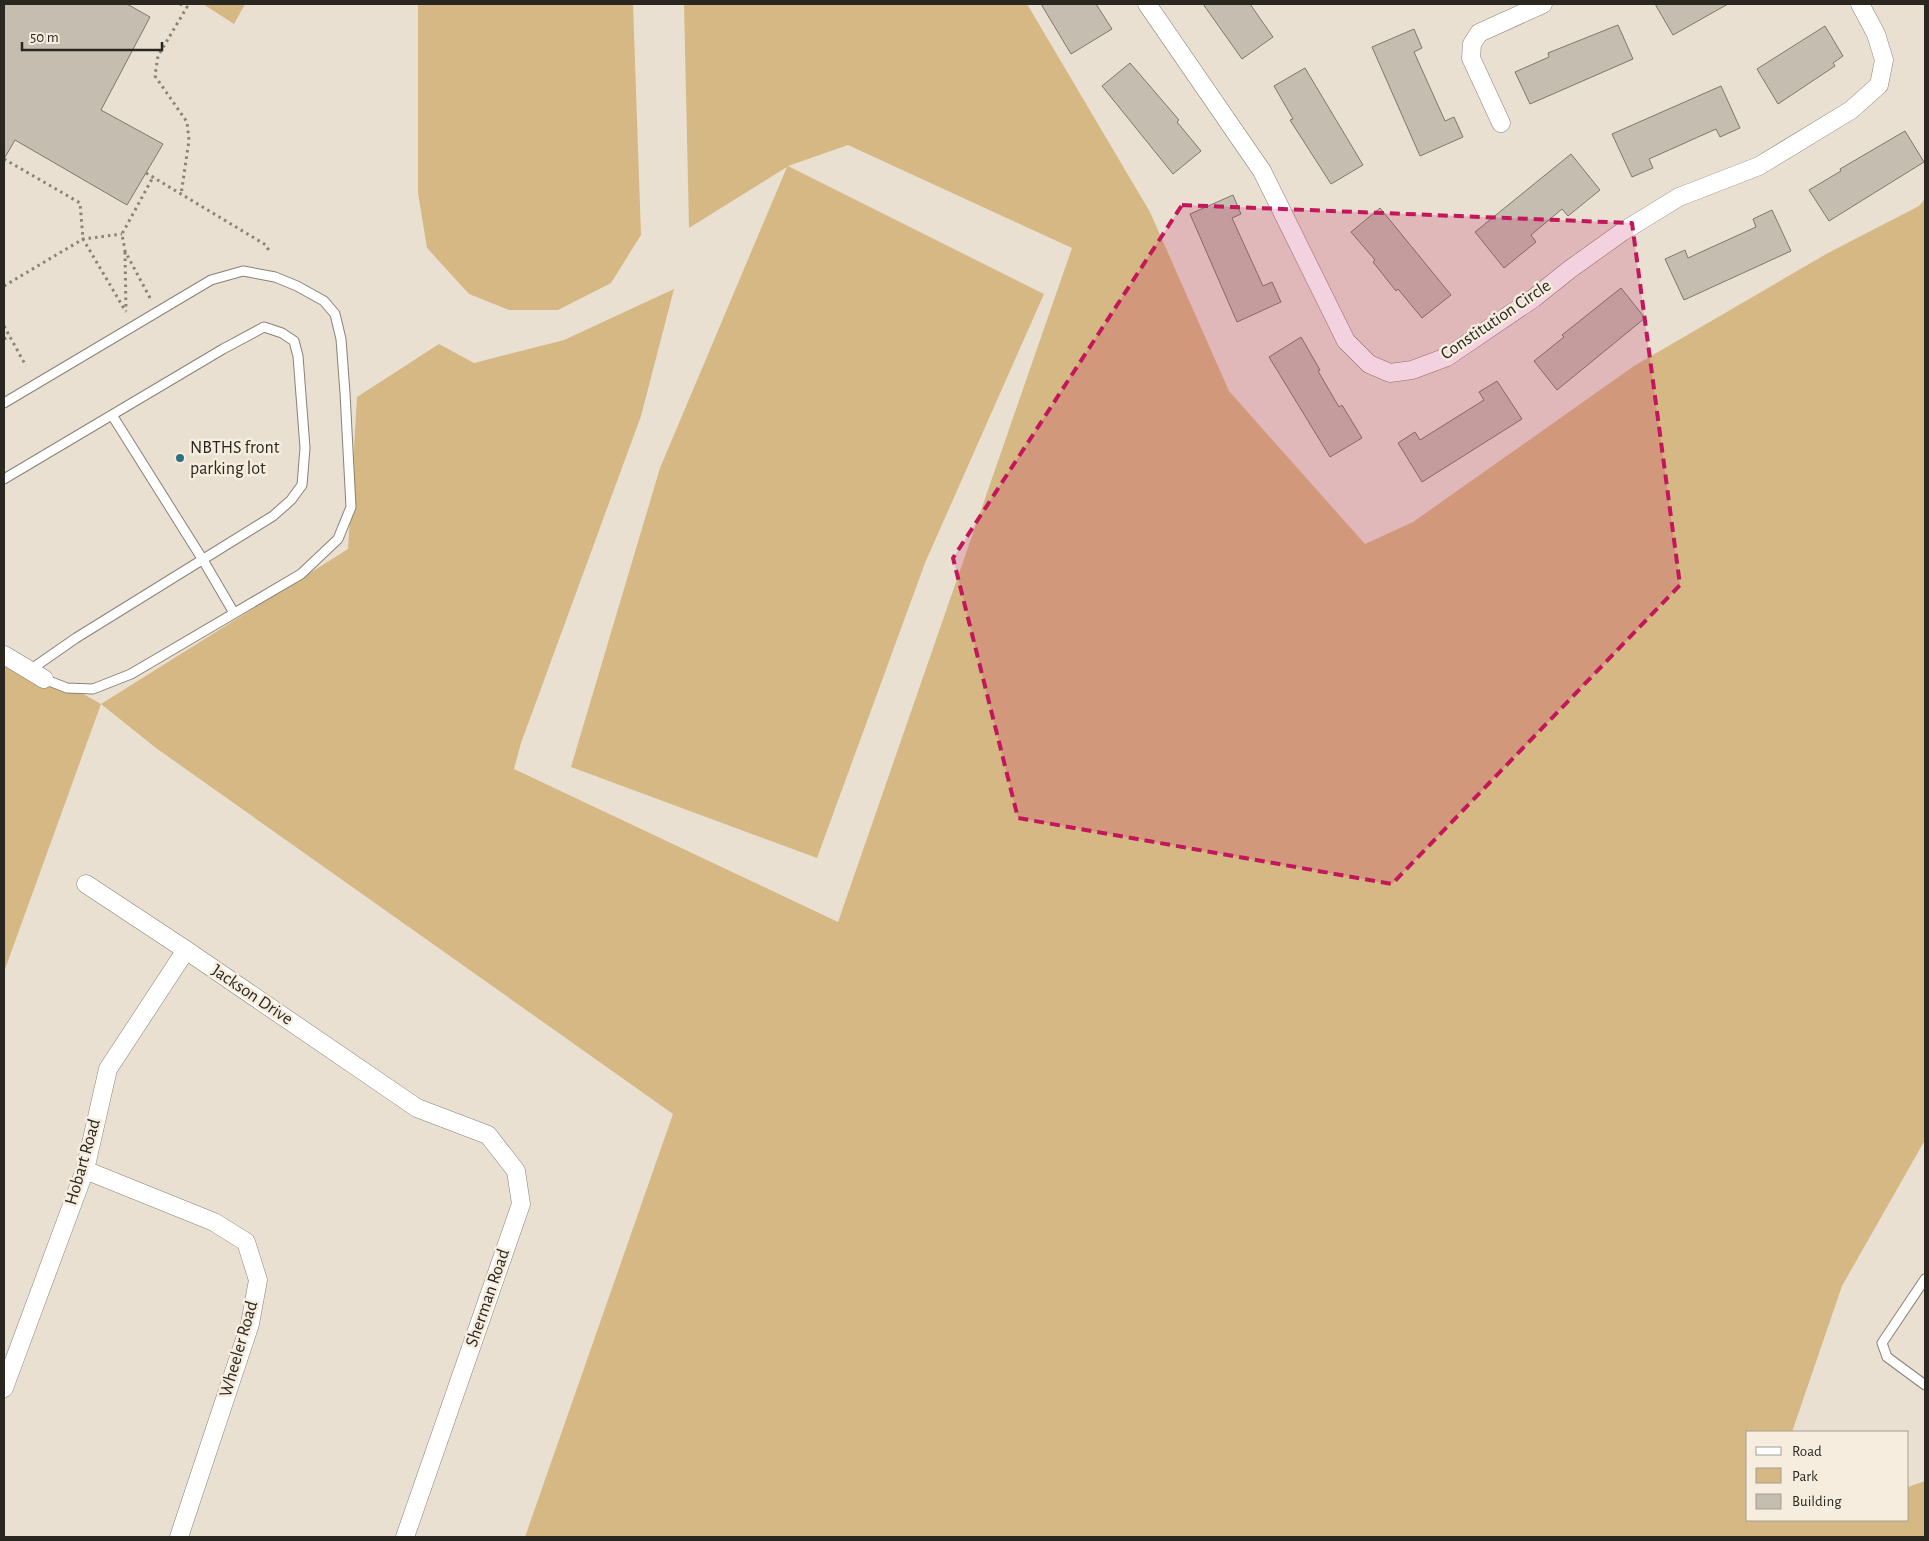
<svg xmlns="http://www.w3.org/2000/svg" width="1929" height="1541" viewBox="0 0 1929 1541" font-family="'Alegreya Sans',sans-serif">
	<rect width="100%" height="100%" fill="#e9e0d2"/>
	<path fill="#d6b884" d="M203,4h42l-11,20z
		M418,4h215l8,231 -30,48 -53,27h-49l-40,-16 -42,-46 -9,-55z
		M684,4h343l123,208 79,179 136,153 48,-22 221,-156 194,-113 91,-47 6,-7v941l-83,146 -50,146h-44v88h160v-33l17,-6v56h-1400l148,-423 -517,-366 -55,-44 -97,268v-323l97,55 247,-155 9,-152 82,-53 35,19 90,-23 110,-51 -33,127 -120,327 -7,26 324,153 234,-674 -224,-103 -60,21 256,128 -119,269 -108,295 -246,-91 89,-299 127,-301 -98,61z"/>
	<path fill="#c5bdaf" stroke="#7f776a" d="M4,4h123l23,13 -49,93 62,34 -36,61 -112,-65 -11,19z
		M1041,4h55l16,25 -41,25z
		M1203,4h47l23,33 -31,22z
		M1655,4h73l-55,31z
		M1618,25l15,34 -103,45 -15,-32 34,-15 -1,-4z
		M1825,26l18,30 -10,7 2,3 -57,38 -21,-35z
		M1414,29l8,19 -8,4 31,69 9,-4 9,20 -43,19 -48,-109z
		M1130,63l49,57 -2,2 24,29 -28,23 -71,-88z
		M1305,68l58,97 -32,19 -41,-64 3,-1 -19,-33z
		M1721,86l19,42 -20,9 -4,-8 -67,30 4,9 -21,9 -20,-43z
		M1905,131l19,31 -95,59 -20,-31 32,-19 -1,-2z
		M1571,154l29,36 -32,26 -6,-7 -31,26 5,7 -32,26 -29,-36z
		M1233,195l8,19 -9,4 31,68 9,-4 9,20 -44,20 -47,-108z
		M1380,208l71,87 -29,23 -24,-29 -2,2 -23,-29 2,-2 -24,-28z
		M1772,210l19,41 -107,49 -19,-41 20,-9 3,8 68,-31 -3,-8z
		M1621,288l24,30 -88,72 -23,-29 30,-24 -2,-2z
		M1301,337l19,33 -2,1 21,36 3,-2 20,33 -32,19 -61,-100z
		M1497,381l25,38 -100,63 -24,-39 17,-11 5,8 64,-40 -5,-8z"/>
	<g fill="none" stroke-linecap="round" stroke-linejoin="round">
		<g stroke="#8a8275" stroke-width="11">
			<path id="lane" d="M4,403l207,-123 32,-9 32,6 22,9 27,15 11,13 6,25 4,54 6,114 -13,32 -37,35 -170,100 -38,15 -26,-1 -23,-9
				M112,415l91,145 31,53
				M4,479l219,-130 41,-22 18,6 12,8 4,15 7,92 -3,37 -11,15 -18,16 -197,122 -46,32
				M1925,1279l-43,64 5,14 38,28"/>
		</g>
		<g stroke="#8a8275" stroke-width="19">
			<path id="street" d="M1147,4l115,167 84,170 23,23 21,9 22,-3 35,-13 87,-59 35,-28 53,-38 57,-35 80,-31 92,-56 28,-25 5,-25 -8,-26 -16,-30
				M1501,123l-30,-65 1,-14 7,-11 64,-29
				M4,655l40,24
				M86,884l100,66 231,158 71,27 28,36 5,33 -116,333
				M85,1170l129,52 32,20 12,38 -8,44 -71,213
				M4,1388l81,-218 23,-101 78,-119"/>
		</g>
		<path stroke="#888278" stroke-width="3" stroke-dasharray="2.5 4" stroke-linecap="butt" d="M180,4l7,3 -29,49 -3,20 32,46 2,18 -8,55
			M4,159l76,44 3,36 43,73
			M146,173l120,72 3,6
			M125,252l1,59
			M4,286l79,-47 39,-5
			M150,298l-25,-47 -3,-17 31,-57
			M4,326l22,40
			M4,339l6,-3"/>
		<use href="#lane" stroke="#fff" stroke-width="9"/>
		<use href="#street" stroke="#fff" stroke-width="18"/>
	</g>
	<path fill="#c2185b" fill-opacity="0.2" stroke="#c2185b" stroke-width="4" stroke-dasharray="10 6" stroke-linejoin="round" d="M1182,205l450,18 48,362 -288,299 -374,-66 -65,-260z"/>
	<circle fill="#2d7181" stroke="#f6eddf" stroke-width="2" cx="180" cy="458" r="5"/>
	<g text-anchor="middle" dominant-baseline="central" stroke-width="5" stroke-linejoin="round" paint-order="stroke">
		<g font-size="18" fill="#2a2721" stroke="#f6eddf">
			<text transform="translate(1496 320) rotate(-34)">Constitution Circle</text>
			<text transform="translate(252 995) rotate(34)">Jackson Drive</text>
			<text transform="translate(83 1162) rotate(-74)">Hobart Road</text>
			<text transform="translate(488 1298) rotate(-71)">Sherman Road</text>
			<text transform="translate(239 1349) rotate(-74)">Wheeler Road</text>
		</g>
		<g font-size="18" fill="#2a2721" stroke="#f6eddf" text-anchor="start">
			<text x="190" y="448">NBTHS front<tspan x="190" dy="21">parking lot</tspan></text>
		</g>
	</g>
	<rect width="1929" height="1541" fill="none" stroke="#2a2721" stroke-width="10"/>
	<rect x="1746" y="1431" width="162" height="90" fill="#f6eddf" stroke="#a49e93"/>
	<rect x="1756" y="1447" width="25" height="8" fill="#ffffff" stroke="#a49e93"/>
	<text x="1792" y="1456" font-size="15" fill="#2a2721">Road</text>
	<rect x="1756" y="1468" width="25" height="15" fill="#d6b884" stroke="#a49e93"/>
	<text x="1792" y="1481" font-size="15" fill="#2a2721">Park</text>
	<rect x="1756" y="1494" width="25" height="15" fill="#c5bdaf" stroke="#a49e93"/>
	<text x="1792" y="1506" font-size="15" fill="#2a2721">Building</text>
	<path d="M22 42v8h140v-8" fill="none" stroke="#2a2721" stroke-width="2.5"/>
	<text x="30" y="42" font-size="15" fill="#2a2721" stroke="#f6eddf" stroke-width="4" paint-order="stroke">50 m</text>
</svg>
